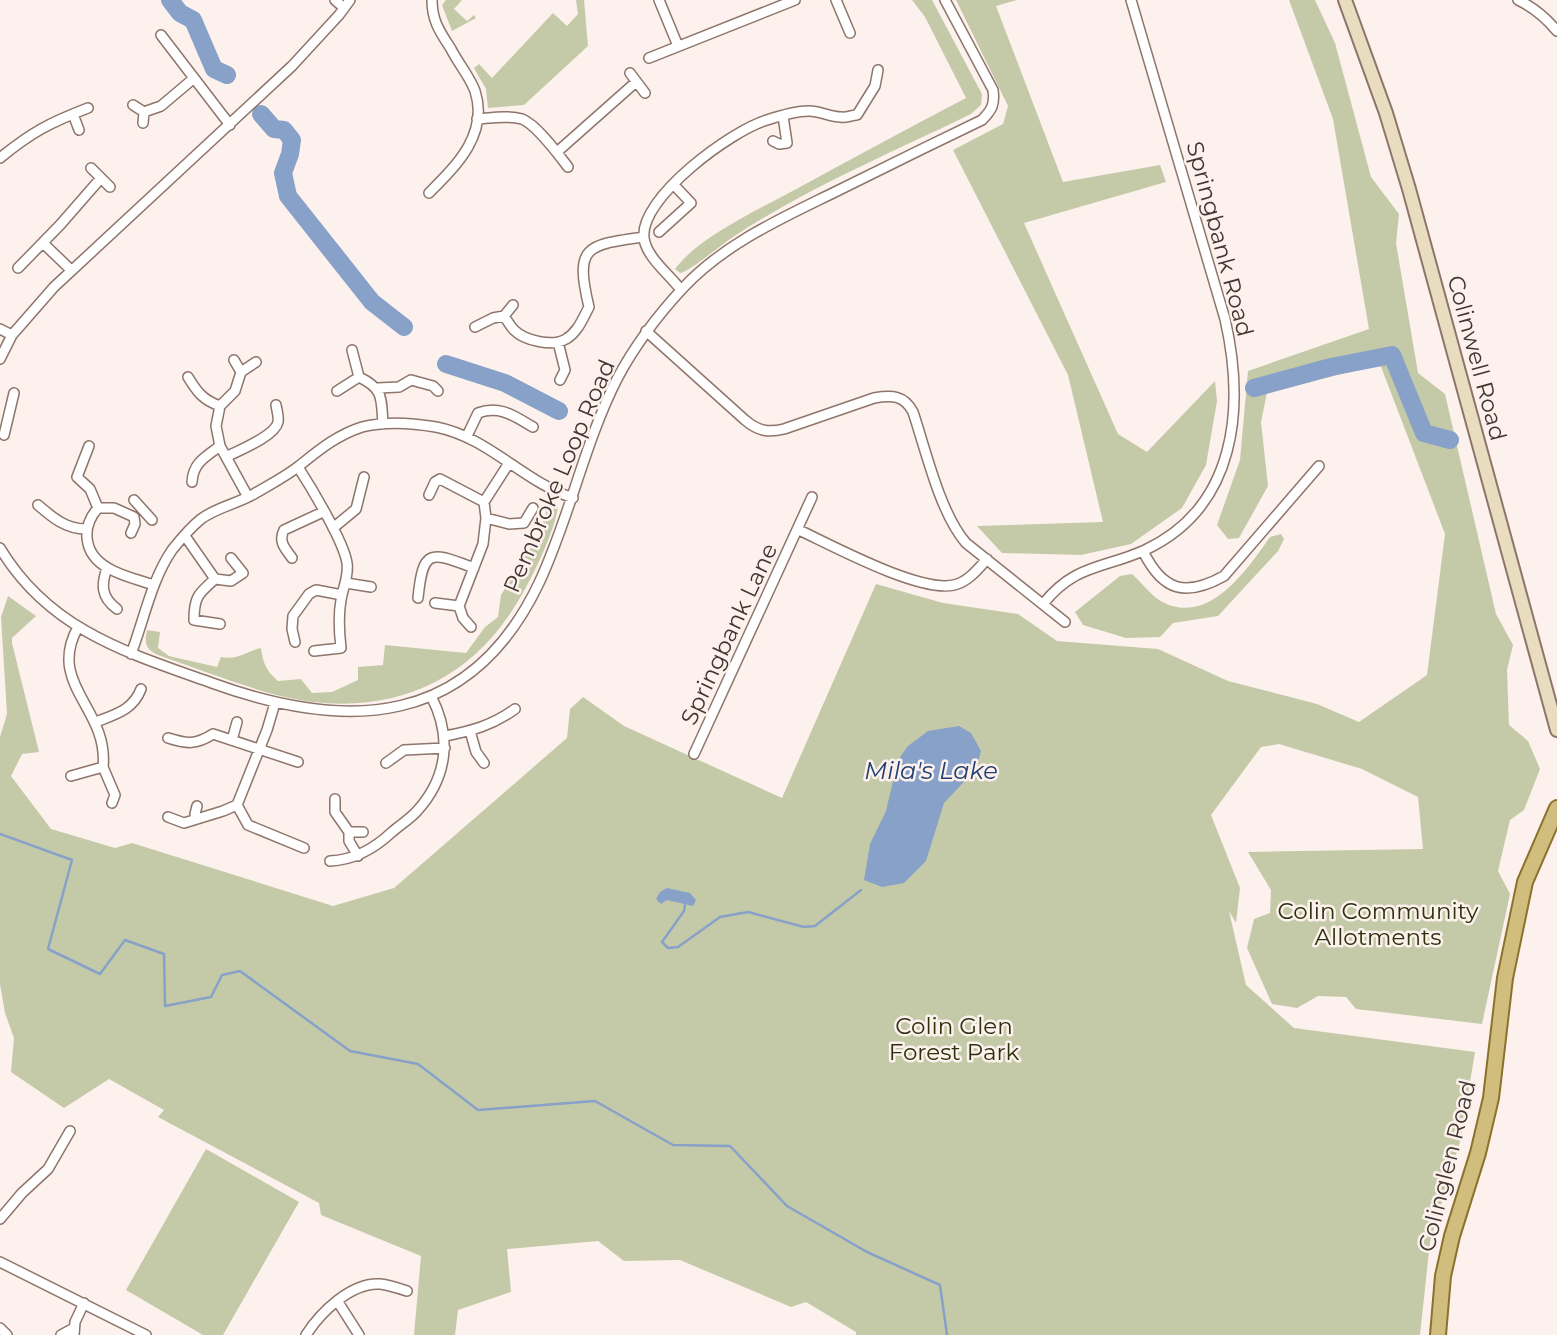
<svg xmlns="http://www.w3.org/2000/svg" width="1557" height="1335" viewBox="0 0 1557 1335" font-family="Montserrat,sans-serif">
	<rect width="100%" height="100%" fill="#fdf1ed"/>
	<path fill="#c4caa8" d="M446,0h16l-8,9 13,12 7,-6 2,3 -24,13 -10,-26z
		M576,0h8l4,46 -64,59 -36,3 -2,-19 -12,-21 5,-4 13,14 61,-65 14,13 11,-12z
		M912,0h20l50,94 -1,11 -10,9c-80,39 -164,74 -238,123 -11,7 -44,35 -53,36l-5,-4c24,-33 89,-62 125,-82 55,-30 110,-60 166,-89l-41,-81z
		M956,0h61l-21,6 67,176 97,-17 6,17 -142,41 94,211 29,18 68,-71 2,20 -11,64 -24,43 -51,36 -50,11 -79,-2 -25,-27 126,-4 -35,-147 -115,-225 50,-26 5,-18z
		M1289,0h26l20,43 36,134 28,37 -3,29 22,130 27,21 51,220 17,31 -6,25 2,55 19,16 12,28 -16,41 -14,10 -12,51 12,23 -28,130 -126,-15 -10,-12 -28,-1 -21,12 -25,-4 -25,-56 7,-29 16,-6 1,-23 -23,-38 175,-3 -5,-52 -56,-28 -83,-25 -18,3 -50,68 29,73 -4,35 -7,-12 17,74 48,43 181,24 -15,90 -30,100 -10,93h-564v-3l-50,-30 -15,5 -111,-47 -56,1 -26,-20 -91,8 4,43 -53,18 -3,25h-41l7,-79 -100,-41 -2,-12 -161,-86 6,-7 -55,-31 -45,29 -53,-36 3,-34 -9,-25 -5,-29v-247l7,-23 -6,-97 7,-21 28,20 -24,22v5l27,109 -17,2 -11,22 40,53 64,19 17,-5 201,63 61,-18 173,-150 3,-29 13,-12 41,29 158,72 94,-214 67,19 75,11 39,27 101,8 70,32 89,23 42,18 68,-47 18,-141 -65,-170 -113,29 -6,29 7,64 -29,52 -11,1 -11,-14 23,-65 8,-89 121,-42 -36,-210z
		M551,498l7,6c-1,24 -29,81 -43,102 -52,85 -140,113 -235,90 -41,-11 -81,-27 -122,-41 -12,-6 -14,-11 -11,-25l13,2 -2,16 11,8 48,11 4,-10c18,3 23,-5 40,-9 2,15 5,23 17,33l23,-2 11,14 20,-1 26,-12v-13l25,-2 2,-20 81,8 19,-26 13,-10 3,-22 37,-59z
		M1281,534l3,5 -6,12 -60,65 -45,7 -13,14 -34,1 -43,-13 -8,-13 45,-36 12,-2c9,8 18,20 27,26 48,29 87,-29 111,-63z
		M206,1149l93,53 -76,133h-20l-77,-45z"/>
	<path fill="#87a1c8" d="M959,726l12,7 10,18 -5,18 -32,34 -18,58 -22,22 -22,4 -18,-7 6,-36 16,-33 12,-51 10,-14 20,-15z
		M667,888l23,5 6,7 -3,6 -26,-6 -6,4 -5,-5 4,-7z"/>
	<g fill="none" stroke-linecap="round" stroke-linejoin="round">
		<path stroke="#87a1c8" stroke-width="2.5" d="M0,834l72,26 -24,89 52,25 25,-34 39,14 1,52 46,-9 11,-22 18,-4 110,80 68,13 60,46 117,-9 78,44 57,1 57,60 80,46 73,33 7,50
			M685,905l-1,6 -22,31 6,6 10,-1 42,-30 28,-5 56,15 11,-1 46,-36"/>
		<path stroke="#87a1c8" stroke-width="18" d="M170,0l10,13 13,7 21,49 13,6
			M261,114l13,15 10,1 8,10 -2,14 -7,19 5,23 84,106 32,25
			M446,364l59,19 54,28
			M1254,388l77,-21 61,-12 32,78 26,7"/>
		<g stroke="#8e756b" stroke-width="12">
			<path id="street" d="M335,0l9,8
				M659,0l19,46
				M836,0l14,33
				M1518,0c15,7 28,18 39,31
				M161,35l69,90
				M649,58l146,-58
				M630,73l15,20
				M133,105l11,7
				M73,114l6,16
				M477,119c14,-1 31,-4 45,0 15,6 36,35 46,48
				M143,123l1,-11 17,-6 32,-27
				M773,141l6,3 8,-1 -4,-27
				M557,152l79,-70
				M0,158c32,-26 49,-35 88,-50
				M91,168l19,19
				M429,193c27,-27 60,-59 46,-102 -5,-14 -17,-28 -24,-42 -11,-17 -19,-28 -19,-49
				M659,232l32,-29 -17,-18
				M43,243l28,27
				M18,268l42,-43 41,-47
				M681,290c-11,-15 -35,-33 -37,-52 -5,-40 88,-108 123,-118 12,-4 29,-9 42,-9 11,0 21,6 32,6 5,1 11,-2 16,-2l18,-29 3,-16
				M504,316c3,4 6,10 10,14 11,11 39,17 52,9 12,-7 17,-21 23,-32 -15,-62 -2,-62 55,-70
				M475,327l18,-9 11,-2 9,-11
				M0,329l12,6
				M646,331l99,89c13,11 23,13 39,9l90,-31c18,-3 30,-3 39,14 13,39 27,101 53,131l99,79
				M558,342l7,28 -5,10
				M352,350l7,27c25,12 22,21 24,47
				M0,359l12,-24 42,-48 238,-221 47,-51 11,-15
				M234,360l7,12
				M188,377c9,15 15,23 32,29
				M378,388l21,-1 12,-7 22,6 5,5
				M337,391l22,-14
				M4,435l10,-42
				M467,436l11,-23c22,-8 36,3 55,14
				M89,446l-12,31 13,12 8,19
				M228,456c12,-6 47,-20 50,-34 1,-5 -1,-11 -2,-17
				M298,467c13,20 46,75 49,96 2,13 -4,24 -6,37 -3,16 -2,31 0,48l-27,3
				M192,482c1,-19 13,-25 28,-36
				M429,495l6,-13 5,-3 44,23
				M248,497l-28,-51 -4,-20 4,-20 15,-15 6,-19 15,-10
				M134,500l18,20
				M38,505c15,13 28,24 48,24
				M486,518l23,6 15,-1 9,-15
				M333,528l23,-19 8,-32
				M799,530c34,16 121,63 155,55 14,-3 24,-16 33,-26
				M131,533l4,-9 -1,-7 -20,-9h-16c-17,19 -15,46 10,60 13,8 31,12 46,17
				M185,536l30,43
				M0,548c49,82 128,105 212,135 135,49 258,45 327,-100 31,-66 45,-139 78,-204 18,-34 40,-63 66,-91 41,-44 97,-69 150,-95 50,-25 99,-49 149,-73 10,-10 13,-16 11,-30l-48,-90
				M1143,551c20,41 43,46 81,25l95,-110
				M292,558c-7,-10 -14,-16 -8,-28l39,-18
				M107,568c-6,17 -6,29 10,41
				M346,583l25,4
				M418,598c5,-51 13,-46 56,-30
				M435,603l24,3
				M1043,604c32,-40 60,-35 102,-54 92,-43 100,-143 80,-231l-94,-319
				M220,624l-26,-4c0,-23 4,-26 21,-41l16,2 12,-8 -12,-15
				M78,627c-32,58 31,81 25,140
				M471,627l-8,-9 -4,-12 24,-62 3,-26 -2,-16 25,-39
				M295,642l-3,-13 1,-13 16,-22 7,-4 26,5
				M131,654c13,-34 20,-73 41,-104 8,-10 19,-23 29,-31 16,-12 36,-15 53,-25 15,-9 31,-17 45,-28 20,-16 38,-31 63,-39 23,-6 51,-4 74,0 52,10 88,55 137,71
				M96,722c20,-8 37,-12 45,-33
				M470,731l6,21 8,11
				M445,736c27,-5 48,-11 70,-27
				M168,738c19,6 28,7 45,-4l85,28
				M232,740l5,-18
				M694,754l118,-257
				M386,763l18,-13 41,-2
				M71,776l32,-9 12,28 -3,8
				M335,799v13l14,20v9l9,15
				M237,805l30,-75 8,-27
				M168,817l16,6 39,-12 14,-6 11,20 56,23
				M197,819l-2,-5 2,-8
				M349,832h14
				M330,861c24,-1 44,-12 62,-29 8,-7 18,-13 25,-21 31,-34 35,-75 14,-115
				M0,1219l22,-26 26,-24 22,-38
				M0,1262l146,73
				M338,1302l21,33
				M0,1328l7,7
				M61,1335l13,-7
				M74,1335l1,-13 9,-19
				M306,1335c14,-22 45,-53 74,-51 9,1 18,4 27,7"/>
		</g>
		<g stroke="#8e756b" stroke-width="16">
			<path id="secondary" d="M1345,0l41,113 23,76 148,541"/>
		</g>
		<g stroke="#8b712c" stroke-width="18">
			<path id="primary" d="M1438,1335l5,-59 9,-40 26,-83 13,-55 14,-120 20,-96 32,-74"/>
		</g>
		<use href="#street" stroke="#fff" stroke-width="9"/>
		<use href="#secondary" stroke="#e8debf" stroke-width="12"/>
		<use href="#primary" stroke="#d1be7f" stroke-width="14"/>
	</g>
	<g text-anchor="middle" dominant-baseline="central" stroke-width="5" stroke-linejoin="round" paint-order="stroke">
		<g font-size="23" fill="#403531" stroke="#fdf1ed">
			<text transform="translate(1220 239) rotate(75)">Springbank Road</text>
			<text transform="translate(1477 358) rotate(75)">Colinwell Road</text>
			<text transform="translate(559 476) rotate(-67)">Pembroke Loop Road</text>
			<text transform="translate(729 634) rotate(-65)">Springbank Lane</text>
			<text transform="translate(1447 1166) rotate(-76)">Colinglen Road</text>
		</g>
		<g font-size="23" fill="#2d310c" stroke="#fdf1ed">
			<text x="1378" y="911">Colin Community<tspan x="1378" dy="26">Allotments</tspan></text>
			<text x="954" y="1026">Colin Glen<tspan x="954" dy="26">Forest Park</tspan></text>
		</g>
		<g font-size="24" font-style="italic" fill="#1f4071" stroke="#fdf1ed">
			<text x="931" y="770">Mila's Lake</text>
		</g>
	</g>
</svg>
